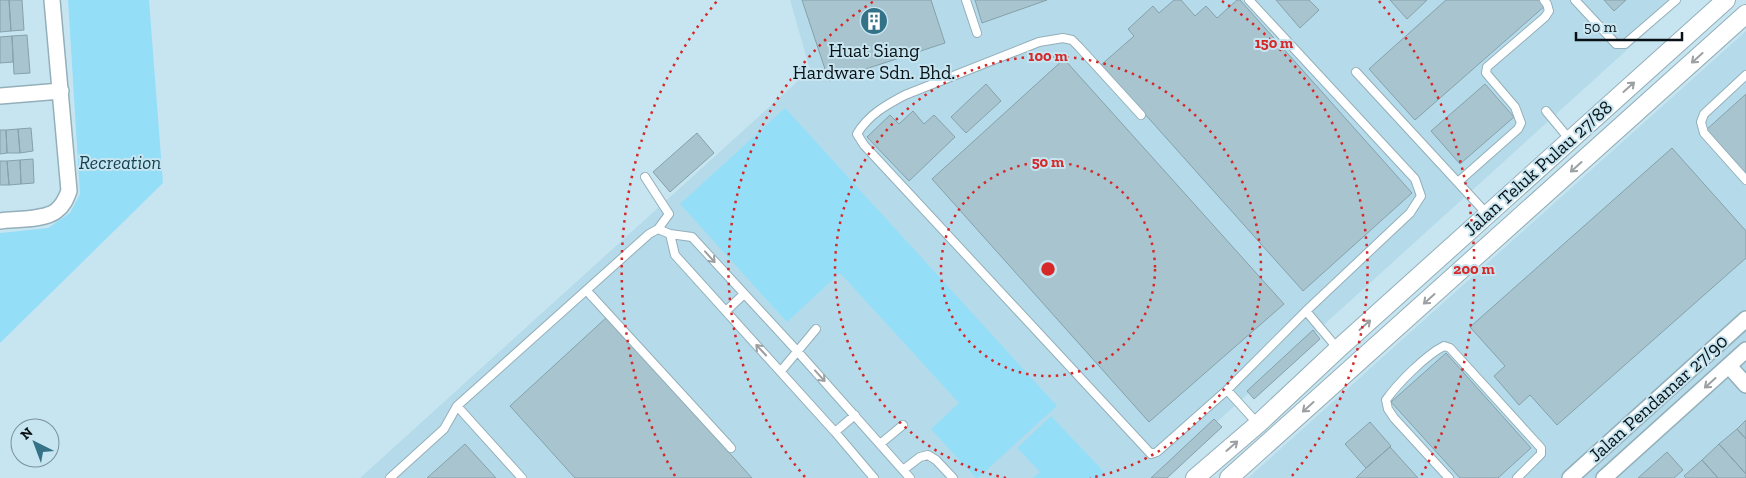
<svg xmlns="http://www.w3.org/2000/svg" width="1746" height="478" viewBox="0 0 1746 478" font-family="'Zilla Slab',serif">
	<rect width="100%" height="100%" fill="#c7e5f0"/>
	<path fill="#b5dbea" d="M790,0h892l-527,478h-795l450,-408z
		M1746,31v447h-498z"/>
	<path fill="#95def8" d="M68,0h81l14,183 -163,160v-110l48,-5 22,-15 10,-19z
		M785,108l272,298 -79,72h-2l-45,-49 28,-26 -119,-130 -53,49 -107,-118z
		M1051,416l54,57 -6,5h-66l7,-6 -23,-24z"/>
	<path fill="#a7c4cf" stroke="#85a1ab" d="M0,0h9l2,31 -11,1z
		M9,0h13l2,30 -13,1z
		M802,0h129l14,43 -116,38z
		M975,0h72l-65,23z
		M1174,0h7l14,16 11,-10 11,12 20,-18h3l172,193 -109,98 -202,-226 33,-29 -6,-7 25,-23 6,7z
		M1276,0h33l10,10 -19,18z
		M1390,0h37l-20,19z
		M1446,0h96l4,5 -131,115 -46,-51z
		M1604,0h22l-12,11z
		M27,35l3,38 -16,1 -2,-38z
		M12,36l1,26 -13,1v-26z
		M1064,59l220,245 -135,118 -217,-243z
		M986,84l15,17 -35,32 -15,-16z
		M1485,84l29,33 -54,47 -29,-33z
		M1746,94v80l-40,-44z
		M913,111l11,13 10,-9 21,22 -46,44 -42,-44 23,-22 9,9z
		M31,128l2,23 -13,2 -2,-24z
		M18,129l2,24h-13l-1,-23z
		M0,130h6l1,23 -7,1z
		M697,133l17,20 -44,39 -17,-20z
		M1672,148l74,83v27l-189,167 -27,-30 -11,10 -25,-29 11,-10 -35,-39z
		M33,159l1,24 -13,1 -1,-24z
		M20,160l1,24 -12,1 -2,-24z
		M0,161h7l2,24h-9z
		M607,317l145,161h-177l-65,-72z
		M1313,330l7,9 -66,60 -7,-8z
		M1446,353l85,95 -33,30h-38l-69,-76z
		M1214,419l8,8 -55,51h-16z
		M1746,420v19l-9,-10z
		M1370,422l21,24 -25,22 -21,-24z
		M1737,429l9,10v35l-27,-30z
		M465,444l31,34h-69z
		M1719,444l27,30v4h-28l-16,-18z
		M1390,447l28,31h-62l10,-10z
		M1667,452l16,18 -9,8h-36z
		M1702,460l16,18h-32l-2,-2z"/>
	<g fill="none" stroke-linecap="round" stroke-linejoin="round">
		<g stroke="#93afba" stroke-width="10">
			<path id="service" d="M966,0l11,33
				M1575,0l41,44h9l51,-44
				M1356,72l131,142
				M1746,75l-42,39 -3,8 3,11 42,47
				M1546,111l24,29
				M1141,115l-62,-68 -7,-7 -9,-2 -24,4 -134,53c-19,10 -37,20 -48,39l7,11 287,309 6,-2 70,-62 79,-79 104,-98 11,-17 -6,-17 -166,-179
				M645,177l24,37 -11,15
				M1458,182l60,-53 3,-6 -6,-16 -29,-34 1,-6 58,-50 4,-6 -2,-7 -3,-4
				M670,234l5,21 160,177 39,46
				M587,291l144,157
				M726,311l18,-17
				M1306,311l32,38
				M781,371l35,-42
				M1227,390l31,34
				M457,406l65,72
				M835,432l20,-17
				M880,444l23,-19
				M903,470l17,-13 8,-2 8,5 17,18
				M390,478l54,-49 13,-23 192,-172 9,-5 12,5 22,3 106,115 112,126
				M1449,478l-55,-60 -6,-9 -2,-9c12,-17 40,-45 58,-54l6,2 91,100v6l-24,24"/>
		</g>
		<g stroke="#93afba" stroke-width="18">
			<path id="minor" d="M0,96l61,-5
				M0,221c15,-2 45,-1 56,-10 7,-5 10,-12 13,-20l-17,-191
				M1729,366l17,19
				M1570,478l176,-159
				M1604,478l142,-128"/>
		</g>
		<g stroke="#93afba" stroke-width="20">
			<path id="tertiary" d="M1195,478l63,-54 80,-75 388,-349
				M1229,478l517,-464"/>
		</g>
		<use href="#service" stroke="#fff" stroke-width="8"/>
		<use href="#minor" stroke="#fff" stroke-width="15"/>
		<use href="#tertiary" stroke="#fff" stroke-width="18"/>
	</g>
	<defs><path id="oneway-shaft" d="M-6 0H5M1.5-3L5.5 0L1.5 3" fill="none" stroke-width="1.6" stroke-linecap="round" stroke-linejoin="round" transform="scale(1.25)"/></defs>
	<g stroke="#9ca0a2">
		<use href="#oneway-shaft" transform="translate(1697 58) rotate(138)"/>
		<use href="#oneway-shaft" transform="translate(1629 87) rotate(-42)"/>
		<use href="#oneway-shaft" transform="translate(1576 167) rotate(138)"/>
		<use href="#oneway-shaft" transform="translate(710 257) rotate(48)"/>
		<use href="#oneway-shaft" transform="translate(1429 299) rotate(138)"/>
		<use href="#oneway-shaft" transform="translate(1365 325) rotate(-42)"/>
		<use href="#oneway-shaft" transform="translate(761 350) rotate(-133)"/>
		<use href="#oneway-shaft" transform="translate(820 376) rotate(48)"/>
		<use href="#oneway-shaft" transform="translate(1710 383) rotate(138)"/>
		<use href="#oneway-shaft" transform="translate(1308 407) rotate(138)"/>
		<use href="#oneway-shaft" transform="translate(1232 446) rotate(-41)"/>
	</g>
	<g fill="none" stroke="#d62828" stroke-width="2.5" stroke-dasharray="2.5 5">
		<circle cx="1048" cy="269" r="107"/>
		<path d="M1006 478A213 213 0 1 1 1090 478"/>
		<path d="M805 477A320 320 0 0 1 874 1M1222 1A320 320 0 0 1 1291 477"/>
		<path d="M675 476A426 426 0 0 1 717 1M1379 1A426 426 0 0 1 1421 476"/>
	</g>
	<defs>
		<g id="building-disc" transform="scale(1.4375)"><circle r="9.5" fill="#337287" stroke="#c7e5f0"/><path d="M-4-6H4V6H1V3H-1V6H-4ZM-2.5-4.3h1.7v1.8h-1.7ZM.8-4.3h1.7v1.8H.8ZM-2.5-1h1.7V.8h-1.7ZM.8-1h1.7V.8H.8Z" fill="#fff"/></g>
	</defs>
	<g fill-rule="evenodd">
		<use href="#building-disc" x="874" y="21"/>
	</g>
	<g text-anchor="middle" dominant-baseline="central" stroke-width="4" stroke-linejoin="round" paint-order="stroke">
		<g font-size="19" fill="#081216" stroke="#c7e5f0">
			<text x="874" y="50">Huat Siang<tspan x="874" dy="22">Hardware Sdn. Bhd.</tspan></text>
		</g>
		<g font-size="19" font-style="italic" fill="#144251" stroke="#c7e5f0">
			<text x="120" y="162">Recreation</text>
		</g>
		<g font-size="19" fill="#081216" stroke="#c7e5f0">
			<text transform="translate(1538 168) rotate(-42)">Jalan Teluk Pulau 27/88</text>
			<text transform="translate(1658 398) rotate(-42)">Jalan Pendamar 27/90</text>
		</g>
	</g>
	<circle cx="1048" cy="269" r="8" fill="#d62828" stroke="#c7e5f0" stroke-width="2.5"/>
	<g font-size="15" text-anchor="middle" font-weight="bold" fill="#d62828" stroke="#c7e5f0" stroke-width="4" stroke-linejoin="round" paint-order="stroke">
		<text x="1274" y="48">150 m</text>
		<text x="1048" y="61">100 m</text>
		<text x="1048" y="167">50 m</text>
		<text x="1474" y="274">200 m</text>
	</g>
	<g transform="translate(35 443) rotate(318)"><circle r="24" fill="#c7e5f0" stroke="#7b9199"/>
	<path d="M0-4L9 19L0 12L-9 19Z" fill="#337287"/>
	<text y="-8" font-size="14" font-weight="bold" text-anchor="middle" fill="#081216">N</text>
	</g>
	<path d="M1576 32v8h106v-8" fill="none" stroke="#081216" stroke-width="2.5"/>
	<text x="1584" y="32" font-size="15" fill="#081216" stroke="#c7e5f0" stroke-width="4" paint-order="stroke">50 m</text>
</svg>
